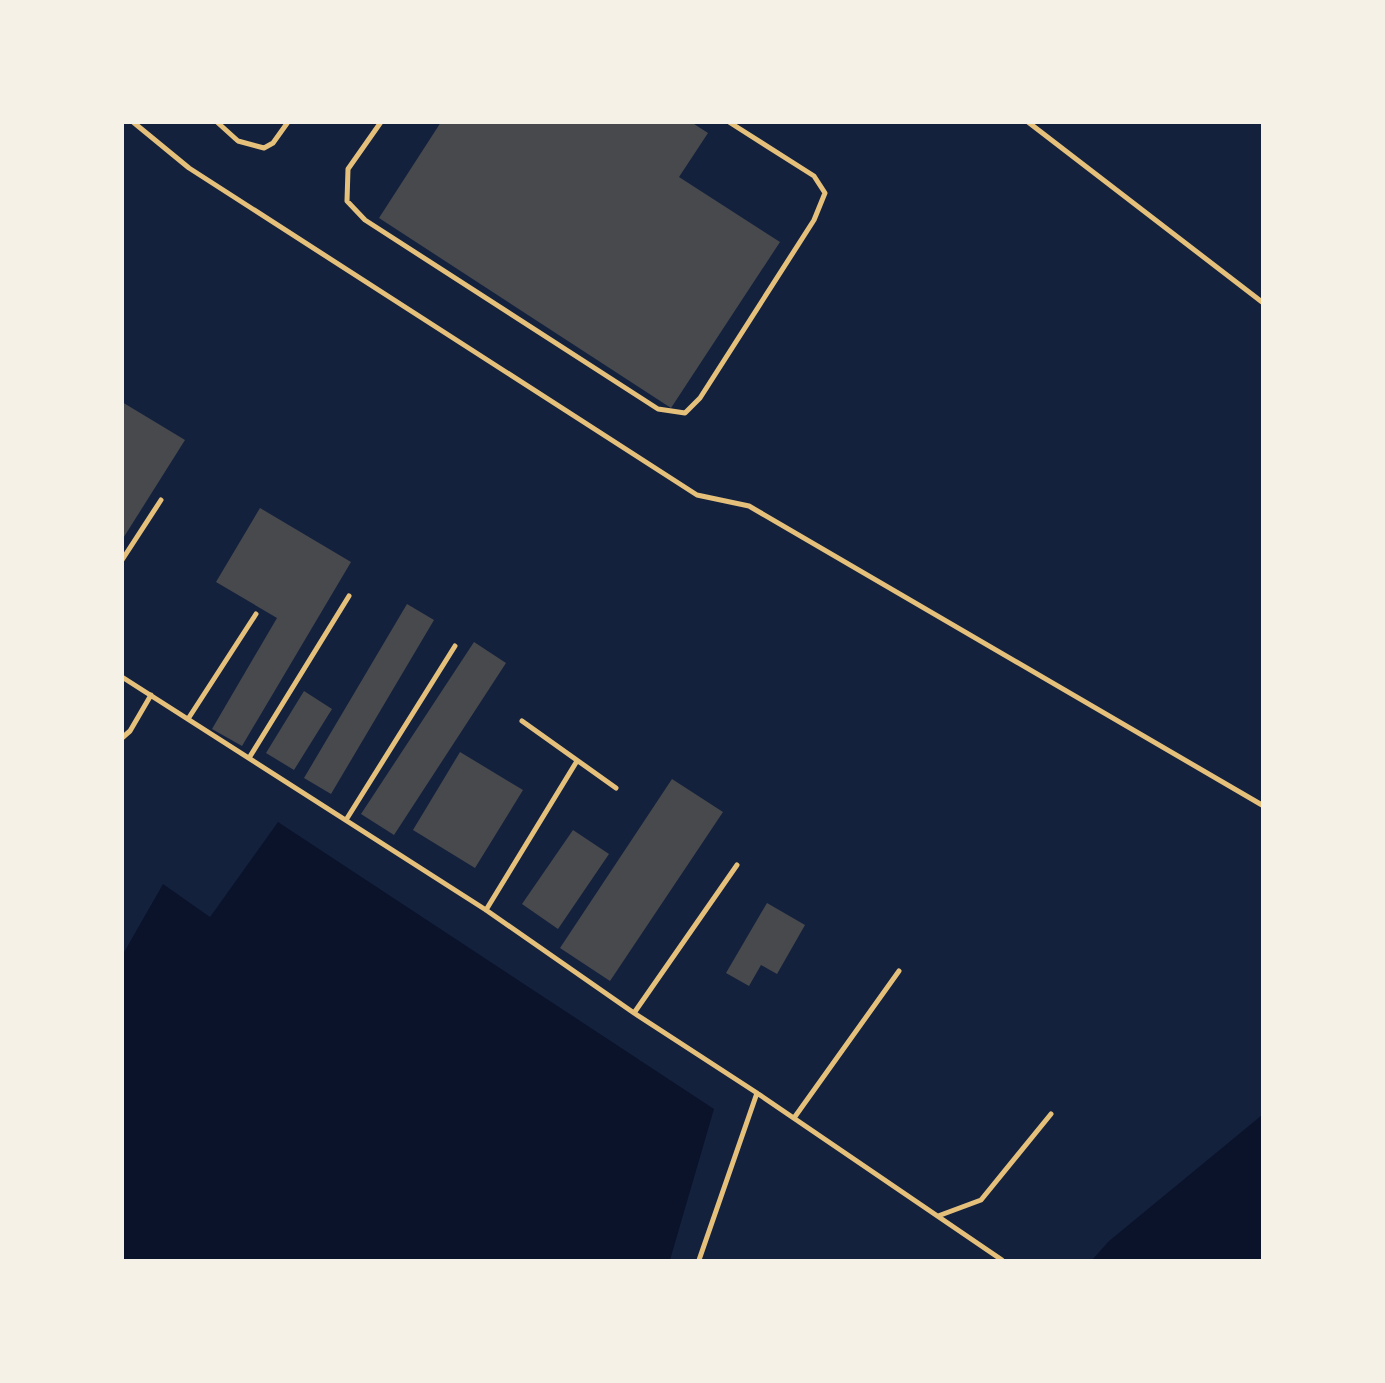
<svg xmlns="http://www.w3.org/2000/svg" width="1385" height="1383" viewBox="0 0 1385 1383" font-family="'Archivo Narrow',sans-serif">
	<rect width="100%" height="100%" fill="#14213d"/>
	<path fill="#0b132b" d="M278,822l436,287 -44,151h-547v-306l40,-70 47,33z
		M1262,1115v145h-170l17,-19z"/>
	<path fill="#48494c" d="M441,122h250l17,11 -29,44 101,65 -109,166 -292,-190z
		M122,402l63,38 -63,100z
		M260,508l91,54 -109,184 -30,-17 65,-111 -61,-36z
		M407,604l27,16 -103,174 -27,-16z
		M474,642l32,21 -112,172 -33,-21z
		M304,691l28,18 -38,61 -28,-17z
		M460,752l63,38 -48,78 -62,-38z
		M672,779l51,33 -113,169 -50,-33z
		M573,830l36,24 -51,75 -36,-25z
		M767,903l38,22 -28,49 -16,-9 -12,21 -23,-13z"/>
	<g fill="none" stroke-linecap="round" stroke-linejoin="round">
		<path stroke="#e5c07b" stroke-width="5" d="M133,122l56,46 508,327 52,11 513,299
			M217,122l21,19 26,7 9,-5 15,-21
			M381,122l-33,47 -1,32 18,19 293,189 27,4 15,-15 114,-178 11,-27 -11,-17 -85,-54
			M1028,122l234,180
			M122,560l39,-60
			M122,677l364,233 148,103 123,80 245,167
			M188,719l68,-105
			M522,721l94,67
			M122,738l8,-7 21,-36
			M249,758l100,-162
			M346,820l109,-174
			M486,910l91,-149
			M634,1013l103,-148
			M794,1118l105,-147
			M938,1216l43,-16 70,-86
			M699,1260l58,-167"/>
	</g>
	<rect width="1385" height="1383" fill="none" stroke="#f6f1e7" stroke-width="248"/>
</svg>
